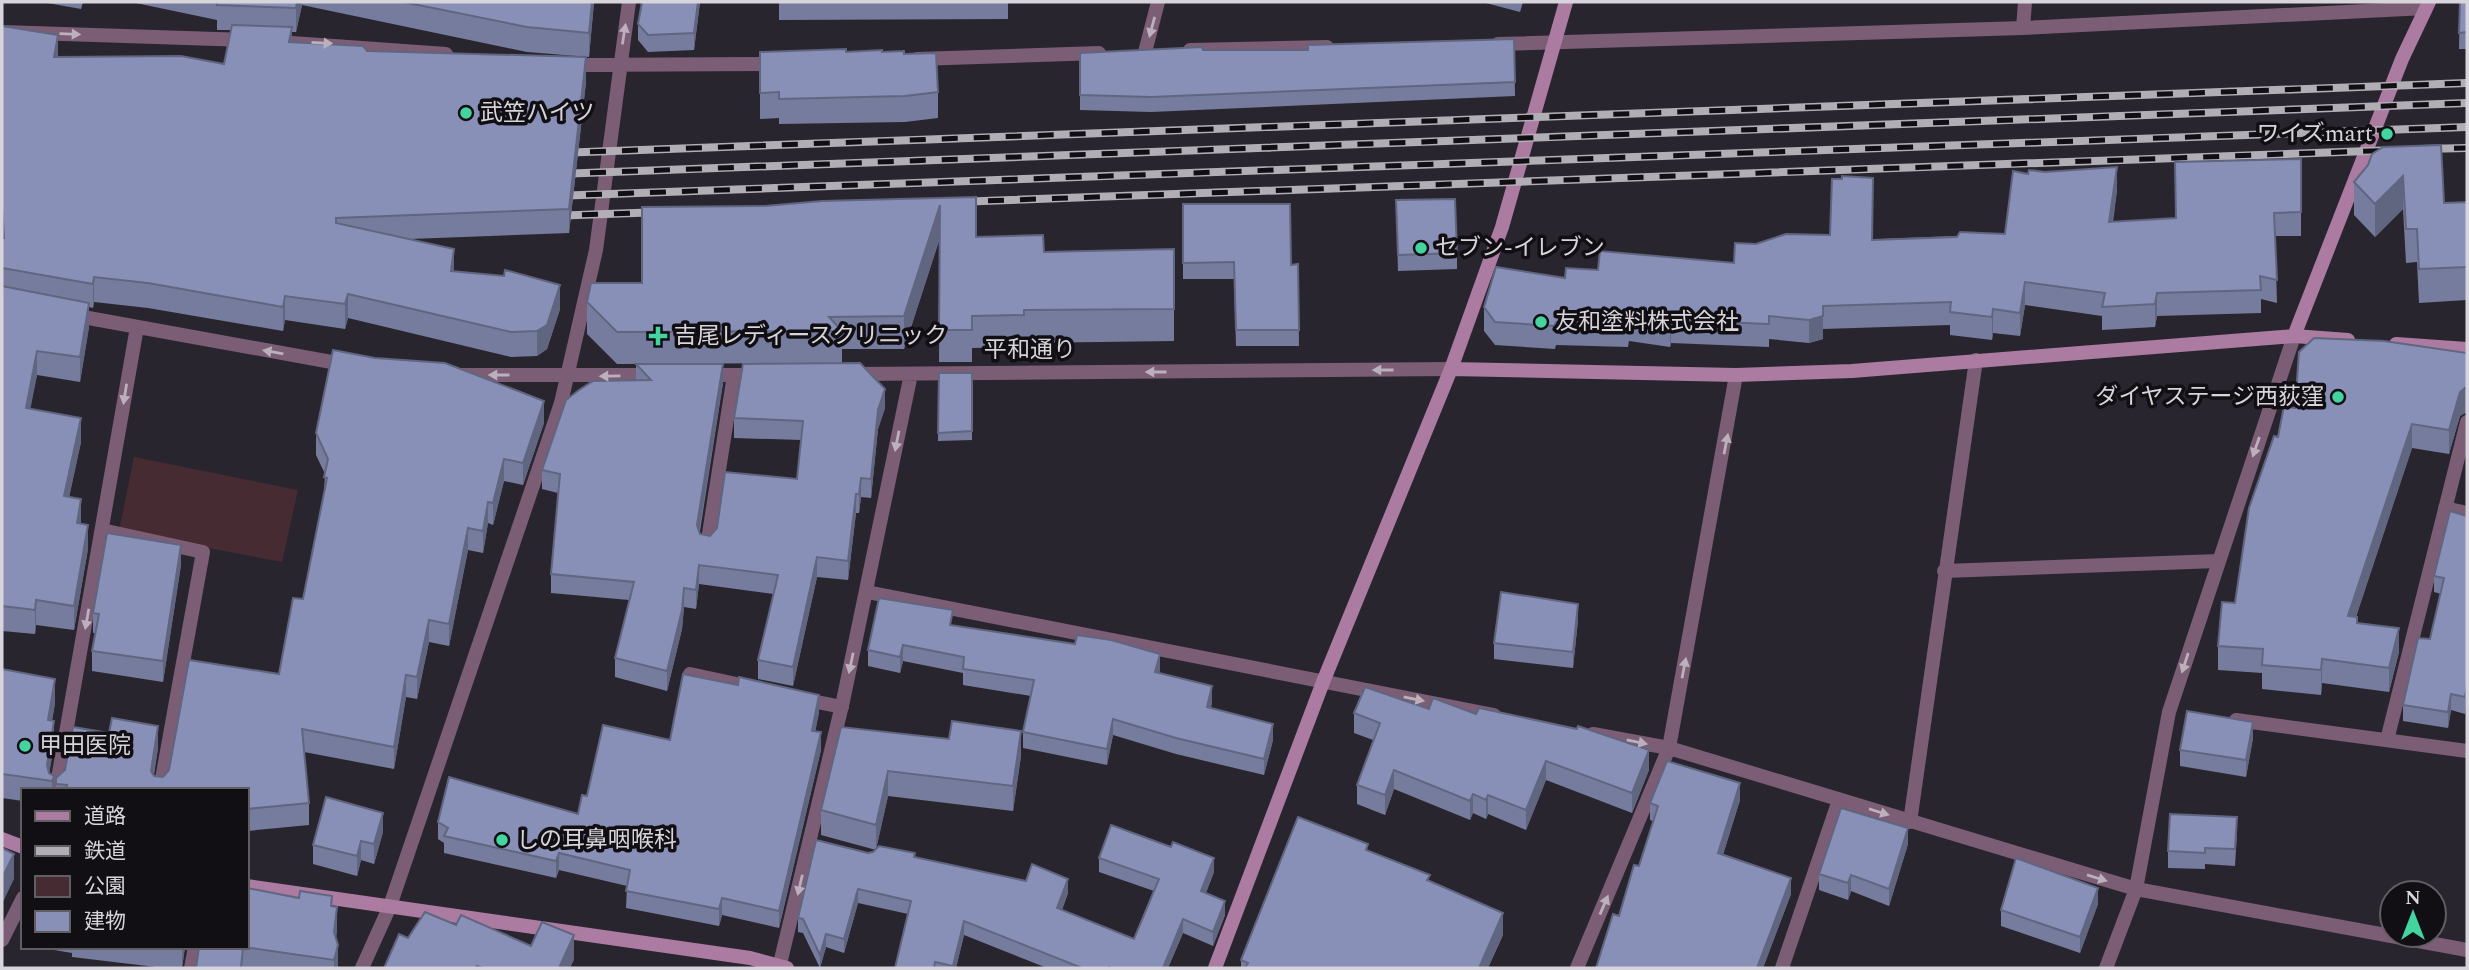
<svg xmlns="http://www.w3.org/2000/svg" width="2469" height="970" viewBox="0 0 2469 970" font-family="Spectral,'Noto Sans JP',serif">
	<rect width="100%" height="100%" fill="#29252e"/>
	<path fill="#462b33" d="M134,457l164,33 -16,72 -163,-31z"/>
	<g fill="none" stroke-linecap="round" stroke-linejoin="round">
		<path stroke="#7b5d75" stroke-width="14" d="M2445,508l22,5
			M102,530l101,22 -43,238
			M707,546l27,-171
			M1944,571l274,-10
			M690,674l65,14
			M802,699l40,8
			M2236,720l231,31
			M2387,740l80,-318
			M1910,822l66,-462
			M1782,968l57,-168"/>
		<path stroke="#7b5d75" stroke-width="14" d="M2023,28l2,-26
			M2,32l245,8
			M278,42l168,12
			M1498,44l525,-16 403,-20
			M1190,50l137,-3
			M1145,52l13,-50
			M917,59l182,-6
			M567,65l211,-1
			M72,315l276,50
			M854,374l597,-5
			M459,375h196
			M704,375h56
			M867,592l627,123
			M1593,734l76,14 467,141 331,61
			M56,790l81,-463
			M2,940l21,-42
			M191,968l4,-21
			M362,968l28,-62 171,-503 35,-153 33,-248
			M779,968l64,-267 68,-327
			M1577,968l92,-220 67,-373
			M2106,968l30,-79 33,-177 125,-376"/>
		<path stroke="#ab7ba2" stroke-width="14" d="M2294,336l108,-277 27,-57
			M2396,344l71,5
			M1451,369l285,6 116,-4 442,-35 54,4
			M2,839l21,8
			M247,886l503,72 37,10
			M1215,968l108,-286 128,-313 51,-142 64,-225"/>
		<g stroke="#b1aeb6" stroke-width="8">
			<path id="rail" d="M2422,149l45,-1
				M558,153l1909,-70
				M558,174l1909,-71
				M554,196l1913,-69
				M956,202l1441,-52
				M550,216l112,-4"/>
		</g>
		<use href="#rail" stroke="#110f13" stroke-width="5" stroke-dasharray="16" stroke-linecap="butt"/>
	</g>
	<path fill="#767c9d" d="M42,2h41l-2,7z
		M131,2h463l-5,55 -62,-5 -225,-47 -6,27h-4v10l75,9 219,31 -17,151 -159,6 44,32 106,38 -13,40 -10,7 -26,1 -163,-39 -3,11 -60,-9 -2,11 -135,-23 -54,-6 -1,6 -4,-1v20l-9,55 -43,-7 -7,33 51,34 -12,55 12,26 7,26 -14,81 -38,-5 -1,9 -33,-3v-605l56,31 166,7 7,-34h-14v-10z
		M642,2h58l-6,48 -46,2 -10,-12v-16z
		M779,2h229v17l-229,1z
		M1482,2h41l-3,10z
		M2460,2h7v47h-8z
		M1514,39l1,57 -364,16 -71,-2v-57l123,-3h105z
		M760,52h122l22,2 34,38v26l-33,4 -126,2v-6l-19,1z
		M2301,159v77h-26l2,67 -16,-4v14l-104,3 -2,11 -53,3v-14l-77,-11 -5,31 -27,-3 -1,7 -42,-5v-10l-127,4v10l-14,4 -40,-4v8l-98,-4 -1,4 -41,-6 -1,6 -72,-2 -1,4 -60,-4 -11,-14v-24l81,-29 33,-8 136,-7 22,-19 249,-10 112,-44 -4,32 63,-4z
		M2368,165l76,38 23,-1v98l-48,3 -2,-41 -11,1 -3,-54 -28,28 -21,-22v-33z
		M1396,200l61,53v16l-59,2z
		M1183,204l108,61 7,-1 1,82h-63l-2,-67h-51z
		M642,207l334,30 68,15 130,-3v92l-150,2v4l-52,1v14h-33l1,-124 -36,111h-62v14l-225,1 -30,-30v-32l55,-19z
		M2467,353v60h-2l-5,3 -11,38 -37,-6 -56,169 1,6 42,29 -10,40 -67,-9 -1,12 -59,-6v-16l-44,-3v-24l17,-43 43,-166 17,-29z
		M636,364l87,19 -23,148v3l10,2 87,-57 4,-39 -67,-2v-20l151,-10 -7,21 -7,69 -10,-1 -2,16h-3l-8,67 -31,-3 -24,109 -35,-7v-19l16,-66 -75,-10 -3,25 -12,-2 -2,22 -15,62 -52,-14v-19l14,-58 -78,-7v-19l7,-81 -16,-4v-19l94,-90z
		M939,373h33v67l-34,1z
		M544,423l-21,62 -19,-4 -11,44 -5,-2 -5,30 -15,-3 -19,96 -20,-4 -12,57 -11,-2 -12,72 -90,-17 5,51v22l-62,6v-41h-191v-6l53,-51 49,15 -4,27 9,2 116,-103 24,-75 21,-106 1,-19 -9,-19v-22z
		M2467,516v185l-2,13 -14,-4 -3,18 -45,-7v-16l27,-66 11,-45 -7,-2v-16z
		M181,565l-18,117 -71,-11v-20l3,-18h-2v-20z
		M1578,620l-5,48 -79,-9v-16z
		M953,625l207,45 -1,3 53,29 -1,6 62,32 -9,35 -88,-21 -63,-19 -6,30 -84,-17v-16l8,-36 -68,-11v-12l-60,-12 -3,12 -32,-7v-16z
		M2,669l53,34 -3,18 2,24 -5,28 5,17h-31v11l-21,-3z
		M1429,709l47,5 173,56 -17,43 -86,-33 -20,50 -38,-16 -2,5 -13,-6 -3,7 -76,-31 -9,26 -28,-11v-19l16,-45 -19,-7v-20z
		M819,712l-4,20 6,18 -42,178 -57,-13 -3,11 -93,-18 1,-22 -68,-16 -3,8 -112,-25v-10l-6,-4v-17l140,-8 9,-18 83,-56z
		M841,727l180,29 -8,55 -125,-15 -12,53 39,8 153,36 -6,17 72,29 20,-48 -55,-19v-14l115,14 -8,21 19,22 -12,31 -30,-13 -15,35h-121l-83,-33 -8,33h-61l13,-54 -50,-11 -14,50 -18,-6 -6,21 -17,-35 -5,-1v-14l70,-65 5,-1 3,-2 -55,-15v-25z
		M2253,738l-7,39 -66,-11v-16z
		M1740,800l-17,55 68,39 -28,74h-167l43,-102 14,-45 -3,-1v-17z
		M383,832l-9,32 -13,-4 -4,16 -44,-12v-19z
		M2237,833l-2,33 -30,-2v5l-37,-1v-17z
		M1908,844l-19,62 -38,-15 -3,9 -29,-10v-16z
		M1368,851l62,30 73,54 -15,33h-247v-8z
		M2098,904l-18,49 -79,-27v-16z
		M332,907l5,22 -1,9 2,30h-142z
		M36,947h149l-3,21h-18l-92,-11v-4z"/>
	<path fill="#606580" d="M297,2h5v3l-6,27v-24z
		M592,2h2l-5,55v-24z
		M698,2h2l-6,48v-17z
		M292,27v24l-3,-9z
		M58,35v25l-4,-3z
		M586,57v25l-17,151v-24z
		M2117,167v23l-8,55v-23z
		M2403,176v33l-28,28v-33z
		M940,205v32l-36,112v-33z
		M454,249v25l-3,-3z
		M94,277v25l-1,6v-24z
		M2025,282v23l-5,31v-23z
		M560,285v24l-13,40 -10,7v-25z
		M2157,293v23l-2,11v-23z
		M348,294v24l-3,11v-25z
		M285,296v24l-2,11v-24z
		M89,303v24l-9,55v-25z
		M1823,306v33l-14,4v-23z
		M1993,309v24l-1,7v-23z
		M1671,320v23l-1,4v-23z
		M37,351v24l-11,57v-24z
		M723,364v19l-26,161v-19z
		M2465,388v25l-5,3 -11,38v-24l11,-38z
		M885,389v19l-7,21 -7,69v-19l7,-69z
		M544,401v22l-21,62v-22z
		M81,418v24l-17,79v-25z
		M2412,424v24l-64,192v-24z
		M504,459v22l-11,44v-22z
		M861,478v19l-2,16v-19z
		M856,494v19l-8,67v-19z
		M81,499v24h-4z
		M488,502v21l-5,30v-22z
		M88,525v24l-14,81v-24z
		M468,528v22l-19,96v-22z
		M181,545v20l-18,117v-21z
		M817,557v20l-24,109v-19z
		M699,565v19l-3,25v-19z
		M684,588v19l-2,22 -15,62v-20z
		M36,600v25l-1,9v-24z
		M1578,604v16l-5,48v-16z
		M429,620v22l-12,57v-22z
		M2399,628v24l-10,40v-24z
		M903,645v16l-3,12v-16z
		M1160,654v16l-5,18v-16z
		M2322,659v24l-1,12v-25z
		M406,675v22l-12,72v-22z
		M55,679v24l-7,41v-24z
		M2467,685v16l-2,13v-17z
		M1212,686v16l-5,21v-16z
		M2451,694v16l-3,18v-16z
		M819,695v17l-7,37v-18z
		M1113,719v16l-6,30v-16z
		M54,721v24l-6,36 -1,-16z
		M2253,722v16l-7,39v-17z
		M1273,724v16l-9,35v-16z
		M158,726v22l-7,42v-19z
		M1021,731v25l-8,55v-25z
		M821,732v18l-42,178v-17z
		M1649,750v20l-17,43v-20z
		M1546,761v19l-20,50v-20z
		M1394,770v19l-9,26v-20z
		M888,771v25l-12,54v-25z
		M54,776v14h-2v-9z
		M1740,783v17l-22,70v-17z
		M1473,794v19l-3,7v-19z
		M1488,795v19l-2,5v-19z
		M383,813v19l-9,32v-20z
		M1908,828v16l-19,62v-17z
		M361,841v19l-4,16v-20z
		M559,853v17l-3,8v-17z
		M14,854v25l-12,25v-26z
		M1214,858v14l-13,33v-14z
		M1851,875v16l-3,9v-17z
		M1791,878v16l-28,74h-6z
		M1068,879v14l-11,29v-14z
		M2098,888v16l-18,49v-16z
		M858,889v14l-14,50v-14z
		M722,898v17l-3,11v-17z
		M1225,901v14l-12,31v-14z
		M337,907v22l-3,25v-22z
		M1503,913v22l-15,33h-9z
		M1183,919v14l-15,35h-5z
		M964,921v14l-8,33h-3z
		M826,934v13l-6,21v-13z
		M574,935v25l-4,8h-11z
		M338,945v23h-4v-8z
		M182,947h3l-3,21z"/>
	<path fill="#8990b7" stroke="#606580" stroke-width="2" d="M217,2h80l-1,6 -79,-3z
		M403,2h189l-3,31 -62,-6z
		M642,2h56l-4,31 -46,2 -10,-11z
		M2460,2h7v30l-8,1z
		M232,25l60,2 -3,15 74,4 4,5 219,6 -17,152 -233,9v5l118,26 -3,22 53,5 1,-6 55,15 -13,40 -10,6 -26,1 -163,-38 -3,10 -60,-8 -2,11 -135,-24 -54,-6 -1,7 -91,-16v-30h2l-2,-31v-181l56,9 -4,22 127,-1 43,8z
		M1514,39l1,43 -364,15 -71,-2v-42l122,-6 1,3h105v-5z
		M846,49v3l36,-2v2l22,-1v3l32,-1 2,39 -33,4 -126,3v-7l-19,1v-41z
		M2441,145l3,58 23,-1v65l-48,2 -2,-40h-11l-3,-53 -28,28 -21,-22 14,-17 4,-11 11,-7z
		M2301,159v53l-27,1 3,67 -17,-4 1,14 -104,3 -2,11 -53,3 3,-14 -80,-11 -5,31 -27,-4 -1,8 -42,-5 1,-10 -128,4v10l-14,4 -40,-4v8l-98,-4 -1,4 -41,-6 -1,6 -72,-2 -1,4 -60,-4 -11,-15 12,-40 69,11 1,-10 32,2 2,-19 134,12 1,-20 21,1 30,-10 44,1 2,-56h10v-3l31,2 -1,62 85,-3 3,-5 45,2 8,-63 15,3 1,-4 16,2 72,-5 -8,55 67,-4 -1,-56z
		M976,197v40l67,-2 1,17 130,-3v60l-150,1v5l-52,1v14h-33l1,-125 -36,111 -75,1 13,14 -225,1 -30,-30 4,-19h51v-76l123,-1 57,-5z
		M1455,199l2,54 -59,2 -2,-55z
		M1183,204h107l1,61 7,-1 1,66h-63l-2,-68 -51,1z
		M2,286l87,17 -9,54 -43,-6 -11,57 55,10 -17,78 17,3 -4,24 11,2 -14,81 -38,-6 -1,10 -33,-4z
		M2314,338l70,3 83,12v36l-2,-1 -5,4 -11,38 -37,-6 -64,192 9,1v6l42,5 -10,40 -67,-9 -1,11 -59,-5 1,-16 -45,-3 4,-44 13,1 14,-95 25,-72 4,1 6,-31 11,2 4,-56z
		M333,350l42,8 70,5 99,38 -21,62 -19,-4 -11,44 -5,-1 -5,29 -15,-3 -19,96 -20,-4 -12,57 -11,-2 -12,72 -92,-18 7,74 -62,6v-19h-181l1,-5 -11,-1v-6l9,-8 8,-43 36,6 3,-15 46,8 -7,45 3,5 9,1 6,-7 20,-110 90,14 14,-76 10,1 24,-121 -3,-1 4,-18 -12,-26z
		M860,363l25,26 -7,21 -7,69 -10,-1 -2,16h-3l-8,67 -31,-4 -24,110 -35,-7 20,-85 -79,-10 -3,25 -12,-2 -2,22 -15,61 -52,-13 19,-76 -83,-8 9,-100 -18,-4 24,-70 13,-10 14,-9 58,-1 -15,-16h87l-26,161 3,9 10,2 7,-8 8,-56 72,7 6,-58 -69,-3 9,-54z
		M939,373h33v58l-34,2z
		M2450,511l17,5v169l-2,12 -14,-3 -3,18 -45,-7 15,-67 12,1 14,-61 -10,-2z
		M107,533l74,12 -18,116 -71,-10 7,-37 -6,-1z
		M1501,592l77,12 -5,48 -79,-9z
		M879,598l74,12 -3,15 125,19 2,-9 34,5 49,14 -5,18 57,14 -5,21 66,17 -9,35 -88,-21 -63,-19 -6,30 -84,-17 11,-52 -71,-11 1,-12 -61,-12 -3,12 -32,-7z
		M2,669l53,10 -7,41 6,1 -7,44 2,8 5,3 -2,5 -50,-7z
		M683,674l55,11 1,-8 80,18 -7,36 9,1 -42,179 -57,-13 -3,11 -93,-18 4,-21 -71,-17 -3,8 -112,-25 4,-8 -10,-6 11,-45 129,37 4,-19 5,1 16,-71 67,15z
		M1365,687l64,22 4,-11 43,16 3,-6 98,21 1,-3 71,24 -17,43 -86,-32 -20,49 -38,-15 -2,5 -13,-6 -3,7 -76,-31 -9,25 -28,-10 23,-62 -26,-10z
		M2187,711l66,11 -7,38 -66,-10z
		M952,721l69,10 -8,55 -125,-15 -12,54 -55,-15 20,-83 108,12z
		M1667,761l73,22 -22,70 73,25 -34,90h-161l17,-54 6,2 15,-51 5,1 19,-60 -8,-3z
		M326,797l57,16 -9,31 -13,-3 -4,15 -44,-11z
		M1841,808l67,20 -19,61 -38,-14 -3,8 -29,-9z
		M2170,814l67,3 -2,32 -30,-1v5l-37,-2z
		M1298,817l70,27 -2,6 64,25 -3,5 76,33 -24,55h-234l3,-5 -7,-3z
		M1111,825l60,22 2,-5 41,16 -13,33 24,10 -12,31 -30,-13 -20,49h-51l-3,-1 -1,1h-26l-118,-47 -11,45 -18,-4 -1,6h-39l16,-67 -53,-12 -14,50 -18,-5 -6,21 -17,-36 -5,-1 18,-78 52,13 5,-1 6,-6 36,7 -1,4 112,24 6,-17 36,15 -11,29 77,31 25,-60 -60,-21z
		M2,848l12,6 -12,24z
		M2016,858l82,30 -18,49 -79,-27z
		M247,888l52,10 1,-7 32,5 -1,10 6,1 -3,25 4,13 -4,15 -90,-13h3z
		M425,912l31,13 5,-10 70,31 11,-24 32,13 -15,33h-76l-6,-2 -1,2h-92l15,-34 9,4z
		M199,947h44l-2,21h-45z"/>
	<defs><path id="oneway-solid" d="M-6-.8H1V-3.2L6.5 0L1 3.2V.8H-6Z" transform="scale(1.75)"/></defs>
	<g fill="#bbb0bc">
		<use href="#oneway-solid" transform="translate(1152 27) rotate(105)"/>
		<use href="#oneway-solid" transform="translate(70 34) rotate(2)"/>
		<use href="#oneway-solid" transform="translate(624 34) rotate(-81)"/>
		<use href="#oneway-solid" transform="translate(322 43) rotate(3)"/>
		<use href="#oneway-solid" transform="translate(273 352) rotate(-170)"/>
		<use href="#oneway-solid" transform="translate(1383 370) rotate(180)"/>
		<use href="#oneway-solid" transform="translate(1156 372) rotate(180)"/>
		<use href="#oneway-solid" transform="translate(499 375) rotate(-180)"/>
		<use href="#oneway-solid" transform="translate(610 376) rotate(179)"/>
		<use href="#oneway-solid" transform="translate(125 394) rotate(99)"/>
		<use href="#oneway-solid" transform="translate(897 441) rotate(101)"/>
		<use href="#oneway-solid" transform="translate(1726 444) rotate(-79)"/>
		<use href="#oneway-solid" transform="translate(2256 447) rotate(109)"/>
		<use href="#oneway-solid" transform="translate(87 619) rotate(100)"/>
		<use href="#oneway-solid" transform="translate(851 663) rotate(102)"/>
		<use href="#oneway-solid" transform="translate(2185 663) rotate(108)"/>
		<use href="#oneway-solid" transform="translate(1684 668) rotate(-79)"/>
		<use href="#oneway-solid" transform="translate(1414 699) rotate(11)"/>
		<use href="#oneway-solid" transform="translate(1637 742) rotate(11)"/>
		<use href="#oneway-solid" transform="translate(1879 812) rotate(17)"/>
		<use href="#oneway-solid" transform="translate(2097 878) rotate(17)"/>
		<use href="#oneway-solid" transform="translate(800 885) rotate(103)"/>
		<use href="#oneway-solid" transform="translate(1604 905) rotate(-67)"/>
	</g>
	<g fill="#43d4a0" stroke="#110f13" stroke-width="2.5">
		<circle cx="466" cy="113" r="7"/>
		<circle cx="2387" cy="134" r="7"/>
		<circle cx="1421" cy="248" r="7"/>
		<circle cx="1541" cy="322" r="7"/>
		<path d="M654.5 325.5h7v7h7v7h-7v7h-7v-7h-7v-7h7z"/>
		<circle cx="2338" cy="397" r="7"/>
		<circle cx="25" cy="746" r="7"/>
		<circle cx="502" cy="840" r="7"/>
	</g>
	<g text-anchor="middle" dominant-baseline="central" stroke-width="7" stroke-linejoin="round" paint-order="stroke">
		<g font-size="23" fill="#d7d4db" stroke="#110f13" text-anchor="start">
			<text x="480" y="113">武笠ハイツ</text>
			<text x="2373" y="134" text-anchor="end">ワイズmart</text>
			<text x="1435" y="248">セブン-イレブン</text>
			<text x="1555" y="322">友和塗料株式会社</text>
			<text x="674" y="336">吉尾レディースクリニック</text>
			<text x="2324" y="397" text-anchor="end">ダイヤステージ西荻窪</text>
			<text x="39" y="746">甲田医院</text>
			<text x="516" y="840">しの耳鼻咽喉科</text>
		</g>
		<g font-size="23" fill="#d7d4db" stroke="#110f13">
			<text x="1030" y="350">平和通り</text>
		</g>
	</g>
	<rect width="2469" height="970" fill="none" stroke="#d7d4db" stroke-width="7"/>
	<rect x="21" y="788" width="228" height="161" fill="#110f13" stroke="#605e63" stroke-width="2"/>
	<rect x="35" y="811" width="35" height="10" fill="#ab7ba2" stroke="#605e63" stroke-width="2"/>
	<text x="84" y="823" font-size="21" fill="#d7d4db">道路</text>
	<rect x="35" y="846" width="35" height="10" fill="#b1aeb6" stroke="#605e63" stroke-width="2"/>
	<text x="84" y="858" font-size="21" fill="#d7d4db">鉄道</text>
	<rect x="35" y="876" width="35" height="21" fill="#462b33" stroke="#605e63" stroke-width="2"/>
	<text x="84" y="893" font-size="21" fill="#d7d4db">公園</text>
	<rect x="35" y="911" width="35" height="21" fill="#8990b7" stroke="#605e63" stroke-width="2"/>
	<text x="84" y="928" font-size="21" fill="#d7d4db">建物</text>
	<g transform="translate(2413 914)"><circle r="33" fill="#110f13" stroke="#605e63" stroke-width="2"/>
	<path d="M0-5L12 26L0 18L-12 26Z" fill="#43d4a0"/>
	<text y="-10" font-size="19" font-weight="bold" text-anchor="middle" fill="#d7d4db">N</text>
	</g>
</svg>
